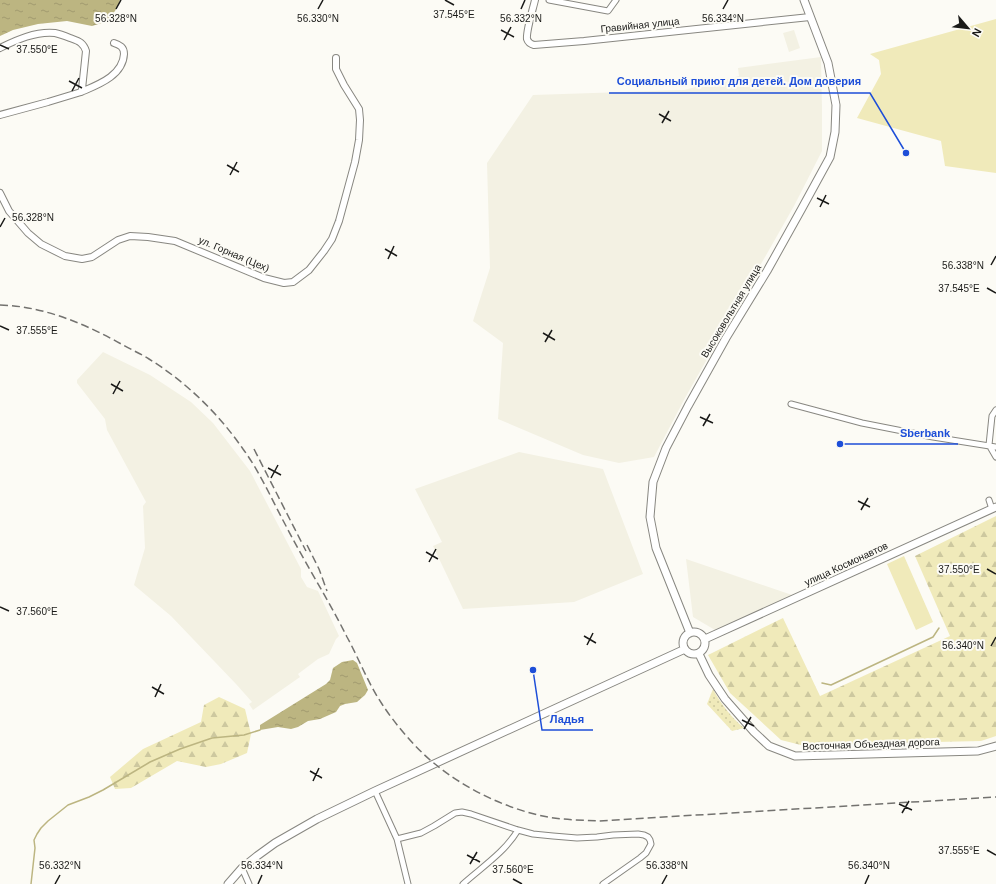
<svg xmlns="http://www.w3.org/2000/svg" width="996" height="884" viewBox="0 0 996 884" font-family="Helvetica,sans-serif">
	<defs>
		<pattern id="grass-dots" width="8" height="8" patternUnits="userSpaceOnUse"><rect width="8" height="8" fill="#f0eaba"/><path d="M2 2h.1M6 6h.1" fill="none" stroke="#cdc89f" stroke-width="1.8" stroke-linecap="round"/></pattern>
		<pattern id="forest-firs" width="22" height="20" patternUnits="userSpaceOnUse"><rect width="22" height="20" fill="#f0eaba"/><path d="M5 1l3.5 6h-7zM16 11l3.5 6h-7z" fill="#cdc89f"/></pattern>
		<pattern id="water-ripples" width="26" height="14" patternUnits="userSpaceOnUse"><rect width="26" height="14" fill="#bcb581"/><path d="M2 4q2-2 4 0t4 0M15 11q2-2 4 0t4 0" fill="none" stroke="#a19b6f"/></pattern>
	</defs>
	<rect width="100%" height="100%" fill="#fcfbf5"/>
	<path fill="#f3f1e3" d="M794,30l6,18 -11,4 -6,-19z
		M821,57l1,51v43l-28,55 -109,192 -31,59 -35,6 -36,-8 -85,-36 5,-76 -30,-22 17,-53 -3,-105 46,-68 151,-5 55,-14 -1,-8z
		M103,352l47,23 41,27 22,21 37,48 51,98v8l6,10 11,4 21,45 -3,3 -7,15 -11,5 -20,15 2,3 -47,33 -4,-6 3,-2 -16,-18 -65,-68 -37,-31 11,-37 -2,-42 3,-4 -39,-72 -2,-11 -28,-36v-3z
		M519,452l84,17 40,105 -69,28 -111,7 -30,-63 9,-4 -27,-53z
		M686,559l109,37 -80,34 -22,-13z"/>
	<path fill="url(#grass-dots)" d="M713,689c7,14 19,29 31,39l-12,3 -25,-27z"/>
	<path fill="url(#forest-firs)" d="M996,516v220l-15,5 -180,4 -20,-5 -51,-47 -22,-38 75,-37 37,78 130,-60 -35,-80z
		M219,697l26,12 6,25 -4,19 -26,11 -15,3 -29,-6 -46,27 -16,1 -5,-12 33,-28 58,-27 3,-17z"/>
	<path fill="#f0eaba" d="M996,19v154l-51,-7 -4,-25 -84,-23 24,-44 -2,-14 -9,-6z
		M904,556l29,66 -17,8 -29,-66z"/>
	<path fill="url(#water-ripples)" d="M0,0h120l-3,8 -9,13 -16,5 -25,-5 -29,3 -25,6 -13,6z
		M353,660l4,3 11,27 -3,5 -8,7 -12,2 -5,2 -4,6 -16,7 -12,2 -10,6 -7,2 -13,-2 -18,3v-5l66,-41 4,-4 3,-12 9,-6z"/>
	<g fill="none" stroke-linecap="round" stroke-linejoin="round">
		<path stroke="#bcb581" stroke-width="1.5" d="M822,683l9,2 102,-48 6,-9
			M31,884l4,-36 -1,-8 3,-6 4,-6 7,-7 20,-16 21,-8 14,-7 47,-28 30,-13 32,-11 32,-3 16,-5"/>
		<g stroke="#888781" stroke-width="7">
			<path id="minor" d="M549,0l59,11 8,-11
				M791,404l71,19 71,14 63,10
				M996,410l-4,6 -3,29 7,12
				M989,500l3,9
				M375,791l22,48 11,45
				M397,839l24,-6 13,-7 21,-13 7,-1 9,2 47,16 15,4 20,2 24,2 20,-1 16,-2 25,-1 6,1 4,2 2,3 1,4 -5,9 -6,5 -37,26
				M242,868l7,16
				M463,884c19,-17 42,-32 55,-54"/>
		</g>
		<g stroke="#888781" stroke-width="8">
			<path id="tertiary" d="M535,0c-2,9 -9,31 -8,39 1,3 3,5 7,6l50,-4 226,-24
				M0,48c16,-8 36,-17 55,-15 5,1 10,3 15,5 8,3 13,4 16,13l-4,38 -1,3 -33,10 -48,13
				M81,92c16,-7 42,-16 43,-38 0,-7 -4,-9 -10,-11
				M0,193l9,18 19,22 13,11 24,12 17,3 10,-2 26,-17 12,-4 18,1 27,4 89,37 20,5 9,-1 16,-12 15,-19 8,-12 7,-18 16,-59 4,-22 1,-20 -1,-11 -15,-24 -8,-16v-11"/>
		</g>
		<g stroke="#888781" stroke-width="9">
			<path id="secondary" d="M683 643a11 11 0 1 1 22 0a11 11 0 1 1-22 0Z
				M690,633l-34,-85 -6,-31 3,-35 13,-34 22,-42 38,-68 41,-67 34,-61 29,-53 5,-25 1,-27 -8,-42 -24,-63
				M705,639l291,-132
				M699,654l10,21 16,24 29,33 15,14 26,10 183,-5 18,-5
				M228,884l14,-16 15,-12 18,-13 42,-24 58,-28 310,-142"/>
		</g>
		<use href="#minor" stroke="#fff" stroke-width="5"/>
		<use href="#tertiary" stroke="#fff" stroke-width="6"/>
		<use href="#secondary" stroke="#fff" stroke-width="7"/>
		<path stroke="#73726f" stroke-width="1.5" stroke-dasharray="8 4" stroke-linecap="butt" d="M0,305c43,1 86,19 123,40 9,5 18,9 26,14 37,23 69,54 94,90 17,23 29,51 43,77 19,37 42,73 61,111 12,22 21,46 35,67 13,20 34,45 53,60 30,25 74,46 113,53 17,3 34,3 50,4l398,-24
			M254,449l52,102
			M307,545l12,24 8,22"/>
	</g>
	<path fill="none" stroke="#1a1a18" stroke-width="1.5" d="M445,0l9,5M116,9l5,-9M318,9l5,-9M521,9l4,-9M723,9l5,-9M501,30l13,7M504,40l7,-13M0,45l9,4M69,81l13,7M72,91l7,-13M659,114l12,7M662,123l7,-12M227,165l12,7M230,175l7,-13M817,198l12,6M820,207l6,-12M0,227l5,-9M385,249l12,7M388,259l6,-13M991,265l5,-9M987,288l9,5M0,326l9,4M543,333l12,7M545,342l7,-12M111,384l12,7M113,394l7,-13M700,417l13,6M703,426l7,-12M268,468l13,7M271,478l7,-13M858,501l12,6M861,510l7,-12M426,552l12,7M429,562l7,-13M987,569l9,5M0,607l9,4M584,636l12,7M587,645l6,-12M991,646l5,-9M152,687l12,7M155,697l6,-13M742,720l12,6M744,729l7,-12M310,771l12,7M313,781l6,-13M899,804l13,6M902,813l7,-12M987,850l9,5M467,855l13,7M470,864l7,-12M513,879l9,5M55,884l5,-9M258,884l4,-9M662,884l5,-9M865,884l4,-9"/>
	<g text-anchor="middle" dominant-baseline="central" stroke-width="4" stroke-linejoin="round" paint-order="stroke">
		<g font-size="10" fill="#1a1a18" stroke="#fcfbf5">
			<text transform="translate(640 25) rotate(-6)">Гравийная улица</text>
			<text transform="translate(234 254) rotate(23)">ул. Горная (Цех)</text>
			<text transform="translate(731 311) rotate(-59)">Высоковольтная улица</text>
			<text transform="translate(846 564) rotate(-25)">улица Космонавтов</text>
			<text transform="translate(871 744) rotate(-2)">Восточная Объездная дорога</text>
		</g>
	</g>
	<g font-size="10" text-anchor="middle" fill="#1a1a18" stroke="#fcfbf5" stroke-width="4" stroke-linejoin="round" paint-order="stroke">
		<text x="454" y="18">37.545°E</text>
		<text x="116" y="22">56.328°N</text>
		<text x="318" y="22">56.330°N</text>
		<text x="521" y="22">56.332°N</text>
		<text x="723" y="22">56.334°N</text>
		<text x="37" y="53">37.550°E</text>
		<text x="33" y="221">56.328°N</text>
		<text x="963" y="269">56.338°N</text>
		<text x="959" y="292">37.545°E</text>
		<text x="37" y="334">37.555°E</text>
		<text x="959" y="573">37.550°E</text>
		<text x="37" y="615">37.560°E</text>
		<text x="963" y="649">56.340°N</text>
		<text x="959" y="854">37.555°E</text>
		<text x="60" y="869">56.332°N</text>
		<text x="262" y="869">56.334°N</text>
		<text x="667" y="869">56.338°N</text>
		<text x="869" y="869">56.340°N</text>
		<text x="513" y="873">37.560°E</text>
	</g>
	<path fill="none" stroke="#1d4ed8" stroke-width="1.5" d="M906 153L870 93H609M840 444L892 444H958M533 670L542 730H593"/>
	<g fill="#1d4ed8" stroke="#fcfbf5" stroke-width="1.5">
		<circle cx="906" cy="153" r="4"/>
		<circle cx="840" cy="444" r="4"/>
		<circle cx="533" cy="670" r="4"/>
	</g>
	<g font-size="11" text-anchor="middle" font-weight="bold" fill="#1d4ed8" stroke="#fcfbf5" stroke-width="4" stroke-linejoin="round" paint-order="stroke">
		<text x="739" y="85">Социальный приют для детей. Дом доверия</text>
		<text x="925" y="437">Sberbank</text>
		<text x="567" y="723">Ладья</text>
	</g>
	<g transform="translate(968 28) rotate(118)" stroke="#fcfbf5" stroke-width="3" paint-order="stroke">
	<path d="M0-3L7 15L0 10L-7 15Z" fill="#1a1a18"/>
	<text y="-6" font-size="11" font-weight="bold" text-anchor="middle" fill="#1a1a18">N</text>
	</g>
</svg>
